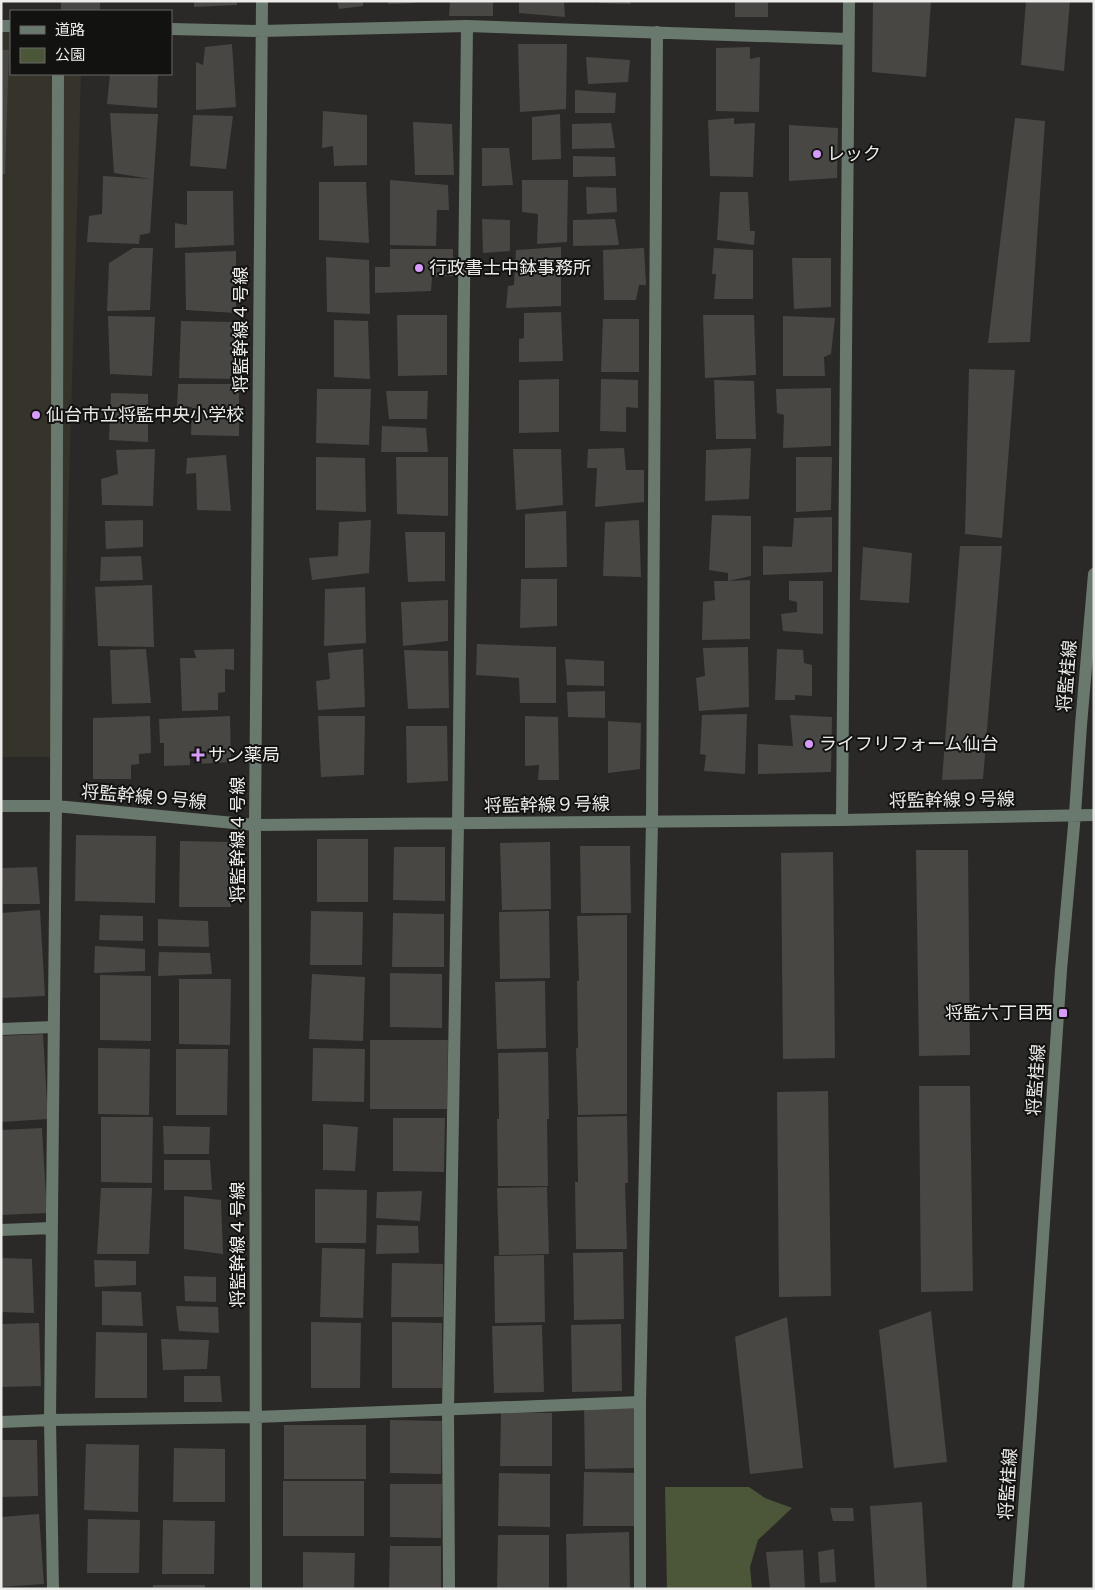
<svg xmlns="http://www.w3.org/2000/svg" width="1095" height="1590" viewBox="0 0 1095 1590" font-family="'Zilla Slab','Noto Sans JP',serif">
	<rect width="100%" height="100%" fill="#2a2927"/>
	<path fill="#36332b" d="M1,27h10v47h70l-20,683h-60z"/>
	<path fill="#4c5638" d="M665,1487h84l16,11 27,10 -34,32 -8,27 2,22h-85z"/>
	<path fill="#484744" d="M61,1h39v10h-39z
		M194,1h43v4l-43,2z
		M337,1h26v5l-24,3z
		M388,1h27v2l-27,1z
		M450,1h43v15h-44z
		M519,1h45l1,16 -46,-4z
		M599,1h31l1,3 -32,-1z
		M735,1h33v16h-33z
		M873,1h58l-5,76 -54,-5z
		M1026,1h44l-6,70 -43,-6z
		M232,44l4,63 -40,3v-48l7,3 2,-18z
		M518,44h49l-1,65 -46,3z
		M750,47v12l10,-2 -1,55 -43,-1v-63z
		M1,50h8l-4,124h-4z
		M586,57l44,3 -2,22 -40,2z
		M110,74h48l-1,34 -50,-4z
		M575,90l41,3 -1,20h-40z
		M323,111l44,4v50l-33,1 -1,-20 -11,2z
		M110,113l48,1 -8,119 -10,2 -1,9 -52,-2 2,-26 13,-2 1,-38 48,3 -37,-6z
		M560,114l1,45 -29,1v-43z
		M193,115l40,1 -7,53 -36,-3z
		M734,118v6l21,-1 -2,54 -43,-1 -2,-56z
		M1015,118l30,3 -15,221 -42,1z
		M413,122l39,2 2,51h-39z
		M611,123l4,25 -43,1v-25z
		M789,125l49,3 -1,50 -48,3z
		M482,148h27l4,37 -31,1z
		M573,156l42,1 1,19 -43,1z
		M390,180l58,5 1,25h-12l-1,36 -46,-1z
		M522,180h46l-1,62 -30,2 1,-30 -16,-2z
		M319,182h47l3,61 -50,-3z
		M586,187l30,1 1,24 -30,2z
		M187,191h46l1,54 -59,3v-25l12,2z
		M720,192h28l2,39h5l-1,14 -37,-5z
		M482,219l28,1v31l-27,2z
		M615,219l4,26 -46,1v-26z
		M561,247v59l-55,2 2,-22 6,-1 2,-35z
		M133,248h20l-3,62 -43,1 2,-48z
		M644,248l2,37h-7l-3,15h-32l-1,-50z
		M714,248l39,2v49h-39l2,-25h-4z
		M390,249h63v27l-21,1 -1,14 -56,2v-26h15z
		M236,251v62l-50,-3 -1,-57z
		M326,257l43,3 1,54 -43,-2z
		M792,258h39v49l-37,2z
		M561,312l2,49 -44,1v-23l5,-1v-25z
		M397,315h50v60l-49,1z
		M703,315h51l2,60 -51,3z
		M108,316l47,1 -3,59 -42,-2z
		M783,316l52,2 -4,36 -7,3 1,19h-42z
		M603,319h36v53h-38z
		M334,320l34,1 2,58 -36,-2z
		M181,321l54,1v57l-56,-1z
		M969,369l46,1 -13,168 -37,-4z
		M559,379v53l-40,1v-53z
		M601,379l37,1v28l-12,-1v25l-26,-1z
		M714,380l40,1 2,58h-40z
		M178,384h61v52l-48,-1 1,-28 -15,1z
		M831,388v58l-48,2 1,-33 -7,-2 -1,-24z
		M317,389h54l-2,56 -53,-2z
		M386,391h42l-1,28h-38z
		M111,393l37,1v48l-39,-2z
		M382,426l44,2 2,24h-47z
		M624,448l2,22h18v32l-49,5 2,-39h-10l1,-19z
		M751,448l-2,51 -44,2 1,-51z
		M155,449l-2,57 -51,-1 -1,-26 17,-5 -2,-24z
		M513,449h48l2,56 -47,5z
		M226,455l5,56 -34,-1 -1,-37 -10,1 1,-16z
		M316,457l49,1 1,54 -50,-2z
		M396,457h52v59l-51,-2z
		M796,457h36l-1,53 -35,2z
		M566,511l1,56 -42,1v-54z
		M712,515l39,1v60l-23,5 22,-1v59l-48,1 1,-38 12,-2 -1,-19h14v-8l-19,-3z
		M832,517v55l-69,3v-29l29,1 2,-29z
		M143,520v27l-37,2 -1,-28z
		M371,520l-2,53 -57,7 -3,-22 29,-2 1,-34z
		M639,520l2,57 -38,-1 2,-54z
		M405,532h40v49l-37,1z
		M960,546h42l-19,233 -41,1z
		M863,547l49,6 -3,50 -49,-3z
		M141,556l2,24 -43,1 1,-24z
		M521,579h36v47l-37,2z
		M789,581h34v53l-40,-3 -2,-17 16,-2v-10l-8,-2z
		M152,585l2,62 -56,-1 -3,-59z
		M365,587l1,56 -42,3 1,-57z
		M448,600v41l-45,5 -2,-44z
		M477,644l79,3v56h-36l-1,-25 -43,-3z
		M748,647l1,60 -50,4 -3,-33 9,-2 -2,-28z
		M146,649l5,54 -39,1 -2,-54z
		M234,649v21l-9,-1v23l-7,1v17l-36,1 -2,-53h16l-2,-8z
		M363,649l2,58 -47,3 -2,-29 14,-2 -2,-26z
		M777,649l26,1 1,13 8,2v31l-17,-1v5h-20z
		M404,650l44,1 1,57 -41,1z
		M565,659l39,2v25l-37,-1z
		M605,691v27l-37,-1 -1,-25z
		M747,714l-2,60 -41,-3 2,-16 -6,-1 2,-39z
		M790,715l42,2 -1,55 -73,2v-30l35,2z
		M150,716l1,37 -12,1v10l-8,1v14h-38v-61z
		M230,716l1,46 -35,2 -1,-7h-5v8l-26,1v-23h-4l-1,-24z
		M318,716h47l-1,59 -43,2z
		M525,716l33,1 1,63h-21l1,-15 -14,1z
		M608,721l33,2 -1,46 -32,4z
		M406,726h41l1,55 -41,2z
		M76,835l80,1 -1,67 -80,-2z
		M317,839h51v63h-51z
		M180,841l51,1v65h-52z
		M550,842l1,67 -49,1 -2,-67z
		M580,846h50l1,67h-50z
		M394,847h51v54l-52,-1z
		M916,850h52l2,205 -51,1z
		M833,852l2,206 -52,1 -2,-206z
		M37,867l3,37h-37l-1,-36z
		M40,910l5,86 -44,2v-85z
		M311,911l52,1 -1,53h-52z
		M549,911l1,67 -50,1 -1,-67z
		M393,913l51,1v53h-52z
		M100,915l43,1v25l-44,-1z
		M627,915v199l-49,1 -2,-67h2l-1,-67h2l-2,-65z
		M158,919l50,2 1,26 -51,-1z
		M95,946l50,3v22l-51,2z
		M159,952l51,1 2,21 -54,2z
		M390,973l52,1v54l-52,-1z
		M312,974l53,3 -2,64 -54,-2z
		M100,975l51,1v65l-51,-1z
		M179,979h52l-1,66 -51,-1z
		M545,981l1,67 -49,1 -2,-67z
		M43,1034l5,85 -47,3v-86z
		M370,1040h78l-1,69h-77z
		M98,1048l52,1 -1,66 -51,-1z
		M313,1048l52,1 -1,53 -52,-1z
		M176,1049h52l-1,66h-51z
		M548,1052l1,67h-2l1,67h-50l-1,-67h2l-1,-66z
		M919,1086h51l3,205 -52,1z
		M828,1091l3,205 -52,1 -2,-205z
		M627,1116l1,67h-3l2,66h-51l-1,-67h3l-1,-65z
		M101,1117h52l-1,66 -51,-1z
		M393,1118h52l-1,54 -51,-1z
		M323,1124l35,3 -3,44 -32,-1z
		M163,1126l47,1 -1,27h-45z
		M42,1128l5,85 -46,2v-85z
		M164,1160h46l2,30h-48z
		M547,1187l2,67 -50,1 -2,-67z
		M101,1188h51l-3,66h-52z
		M315,1189l52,1 -1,53h-51z
		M422,1191l-2,30 -44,-3 1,-26z
		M184,1196l37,4 2,54 -39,-5z
		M377,1225l41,1 1,27 -43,1z
		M322,1248l43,1 -2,69 -43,-1z
		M623,1252l1,67 -50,1 -1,-67z
		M544,1255l1,67 -50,1 -1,-67z
		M1,1258l31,1 2,54 -33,-1z
		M94,1260l42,1v24l-41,2z
		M392,1263l51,1v53h-52z
		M184,1276l32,1v25l-31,-1z
		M102,1291l39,1 2,34 -41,-1z
		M176,1306l42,1 1,26 -40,-2z
		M931,1311l16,151 -53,6 -15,-138z
		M787,1317l16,151 -53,6 -15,-137z
		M311,1322l50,1 -1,65h-49z
		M392,1322l50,1v65h-50z
		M39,1323l2,63 -40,1v-63z
		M621,1324l1,67 -50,1 -1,-67z
		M542,1325l2,67 -50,1 -2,-67z
		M96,1332l51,1v65h-52z
		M161,1339l48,1 -2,29 -44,1z
		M184,1376h36l2,26h-38z
		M634,1401l1,67 -50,1 -1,-67z
		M501,1412l51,1v53h-52z
		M390,1420l52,1 -1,53 -51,-1z
		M284,1425h82v54h-82z
		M1,1440h36l1,56 -37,1z
		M86,1444l53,1 -1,67 -54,-2z
		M174,1448l51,1v53h-52z
		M584,1472l51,1v53h-52z
		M499,1473l51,1v53l-52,-1z
		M283,1481h81v55h-81z
		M390,1484h52l-1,54 -51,-1z
		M922,1502l5,87h-52l-5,-83z
		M830,1508h23l1,13h-21z
		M39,1514l5,70 -43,3v-70z
		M88,1519l52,1 -1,53h-52z
		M163,1520l52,1 -1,53h-52z
		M629,1532l1,57h-63l-1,-55z
		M498,1535h51v54l-52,-1z
		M390,1546h51v43h-52z
		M834,1549l2,33 -16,1 -2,-31z
		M803,1550l2,39h-35l-4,-37z
		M303,1552l52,1 -1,36h-51z
		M153,1585h52v4h-52z"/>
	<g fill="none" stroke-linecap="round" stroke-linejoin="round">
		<path stroke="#6a796d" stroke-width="12" d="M1,26h10
			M171,29l90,2 206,-5 381,13
			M1,806h55l199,19 587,-5 252,-5
			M842,820l7,-819
			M1,1029l53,-2
			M1,1230l51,-2
			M1,1422l49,-2 206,-3 384,-15
			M53,1589l-3,-169 6,-614 2,-732
			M256,1589l-1,-764 7,-824
			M449,1589l-1,-179 10,-586 9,-798
			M640,1589v-187l12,-581 5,-789
			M1018,1589l13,-174 30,-445 14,-156 6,-89 13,-151"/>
	</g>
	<g fill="#d79bf9" stroke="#121211" stroke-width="2">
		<circle cx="817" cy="154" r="5"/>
		<circle cx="419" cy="268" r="5"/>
		<circle cx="36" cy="415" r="5"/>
		<circle cx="809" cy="744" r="5"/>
		<path d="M195.5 747.5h5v5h5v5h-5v5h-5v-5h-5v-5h5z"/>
		<rect x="1058" y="1008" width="10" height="10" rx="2.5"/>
	</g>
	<g text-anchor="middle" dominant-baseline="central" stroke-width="4" stroke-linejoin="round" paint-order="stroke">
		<g font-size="18" fill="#ebebe9" stroke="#121211" text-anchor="start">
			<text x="827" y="154">レック</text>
			<text x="429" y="268">行政書士中鉢事務所</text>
			<text x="46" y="415">仙台市立将監中央小学校</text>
			<text x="819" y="744">ライフリフォーム仙台</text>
			<text x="208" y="755">サン薬局</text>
			<text x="1053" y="1013" text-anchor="end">将監六丁目西</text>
		</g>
		<g font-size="18" fill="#ebebe9" stroke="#121211">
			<text transform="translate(241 330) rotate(-90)">将監幹線４号線</text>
			<text transform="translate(1067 676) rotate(-85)">将監桂線</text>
			<text transform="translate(144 797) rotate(5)">将監幹線９号線</text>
			<text transform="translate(952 800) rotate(-1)">将監幹線９号線</text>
			<text transform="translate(547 805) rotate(-1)">将監幹線９号線</text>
			<text transform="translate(238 840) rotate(-90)">将監幹線４号線</text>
			<text transform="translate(1036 1080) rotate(-86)">将監桂線</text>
			<text transform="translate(238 1245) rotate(-90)">将監幹線４号線</text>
			<text transform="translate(1008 1484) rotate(-86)">将監桂線</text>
		</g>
	</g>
	<rect width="1095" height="1590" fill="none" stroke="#ebebe9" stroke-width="5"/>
	<rect x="10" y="10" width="162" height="65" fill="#121211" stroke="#696967"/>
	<rect x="20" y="26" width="25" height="8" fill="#6a796d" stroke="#696967"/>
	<text x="55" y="35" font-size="15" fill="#ebebe9">道路</text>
	<rect x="20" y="48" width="25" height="15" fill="#4c5638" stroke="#696967"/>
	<text x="55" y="60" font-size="15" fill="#ebebe9">公園</text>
</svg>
